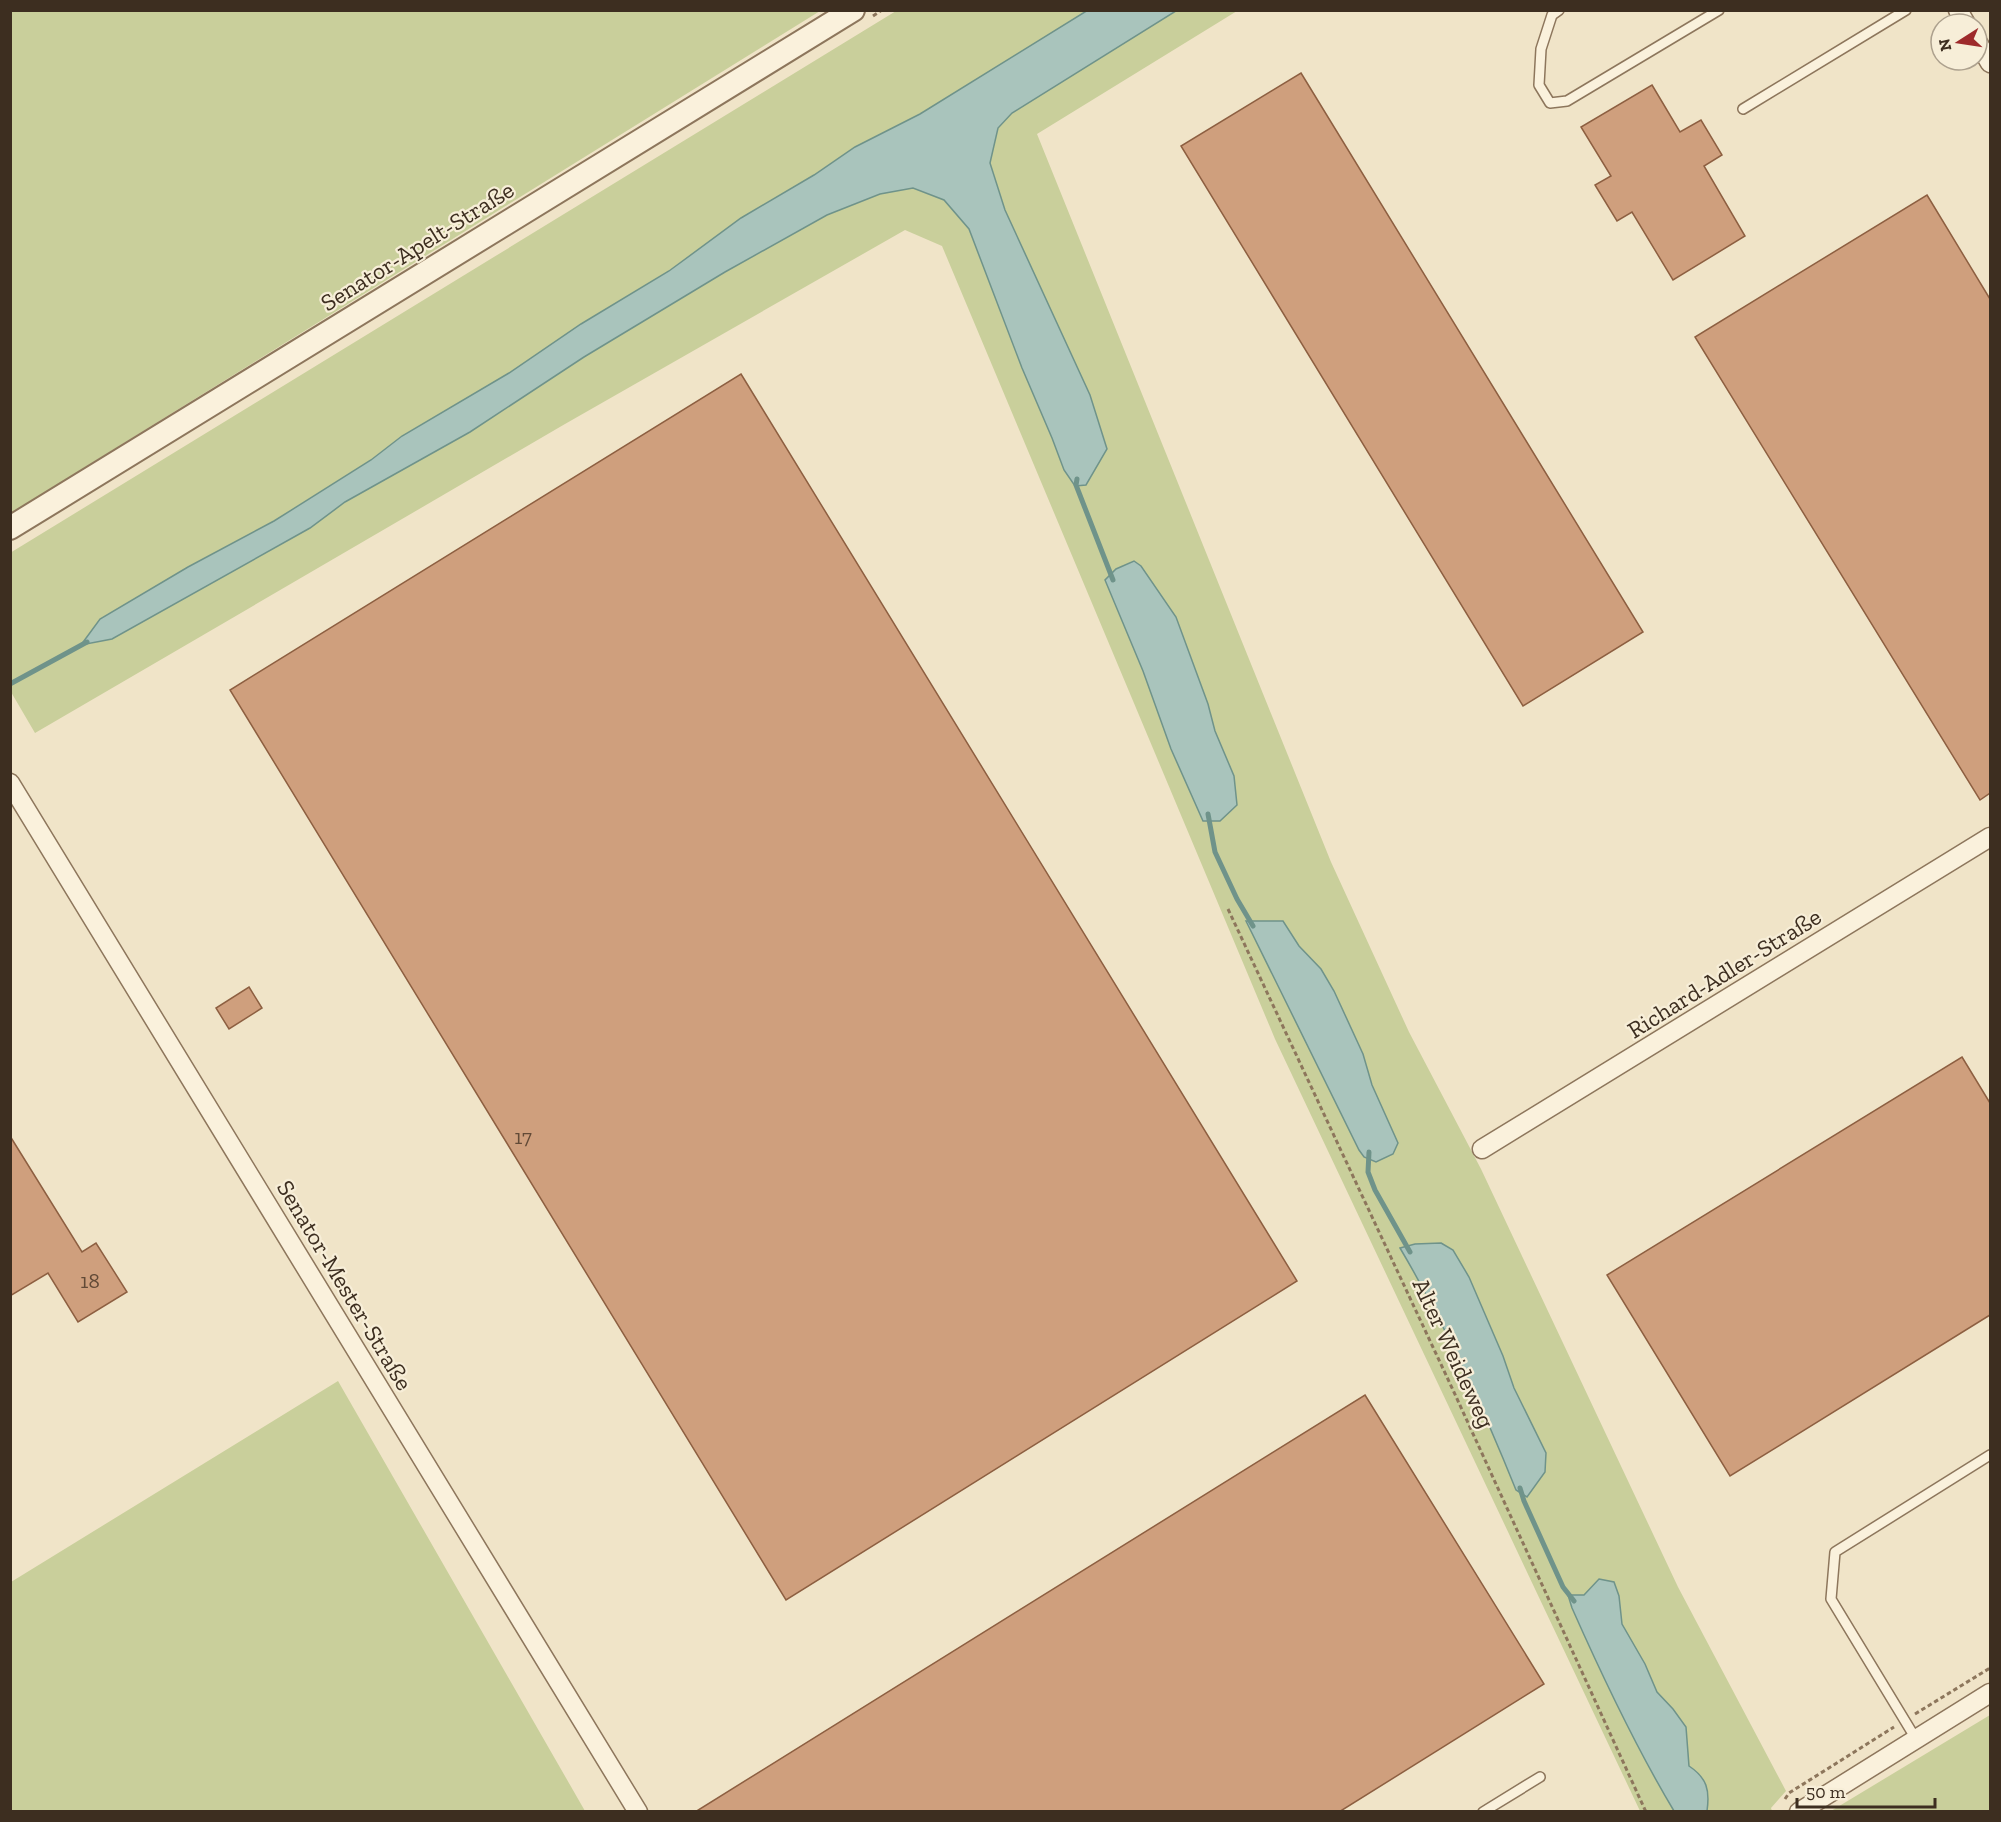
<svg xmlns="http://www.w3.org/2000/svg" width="2001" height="1822" viewBox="0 0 2001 1822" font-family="'Zilla Slab',serif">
	<rect width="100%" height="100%" fill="#f0e4c8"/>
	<path fill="#c9cf9b" d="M11,10h809v1l-809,502z
		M896,11h192l-168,103 -65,33 -41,28 -73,43 -72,53 -88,53 -72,49 -107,63 -31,24 -97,61 -86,46 -88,52 -18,26 30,-6 198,-111 35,-26 125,-70 114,-75 141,-85 102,-57 53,-21 33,-6 31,12 25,29 53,139 31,69 -3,-126 -45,-101 -15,-47 8,-35 14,-15 164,-102h61l-200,123 294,728 78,170 72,137 197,418 108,204 -15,17 1,3h-132l-365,-772 -333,-793 -37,-16 -340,194 -530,309 -24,-41 -1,-139z
		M338,1381l247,430h-574v-229z
		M1990,1715v96h-159z"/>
	<path fill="#a9c4bc" stroke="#6f938a" stroke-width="1.5" d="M1088,10l88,1 -164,102 -14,15 -8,35 15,47 85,185 17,54 -21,36 -11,1 -11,-16 -12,-32 -30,-70 -53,-139 -25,-29 -31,-12 -33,6 -53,21 -102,57 -141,85 -114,75 -125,70 -35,26 -198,111 -31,6 19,-26 88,-52 86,-46 97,-61 31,-24 107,-63 72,-49 88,-53 72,-53 73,-43 41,-28 65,-33z
		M1134,561l7,5 35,51 32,87 7,27 19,45 3,29 -17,16h-17l-32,-72 -28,-78 -38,-91 11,-11z
		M1246,921h37l16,25 22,23 13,22 29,63 9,31 26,58 -5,11 -17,8 -12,-5 -5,-7z
		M1441,1243l12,7 16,27 34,79 11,32 32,65 -1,19 -18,25 -11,-7c-33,-82 -71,-166 -116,-242l15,-4z
		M1599,1579l15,3 5,14 3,28 23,40 12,28 16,17 13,18 3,39c18,12 21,24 18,45h-33c-39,-65 -71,-133 -102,-203l-4,-13h16z"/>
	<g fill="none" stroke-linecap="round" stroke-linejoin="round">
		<path stroke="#6f938a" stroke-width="5" d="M1077,479l-1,6 37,95
			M10,684l77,-42
			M1208,814l7,38 22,47 16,27
			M1369,1152l-1,20 7,18 35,62
			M1520,1488l4,13 39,86 11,14"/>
	</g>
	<path fill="#cf9f7d" stroke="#8d5f41" stroke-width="1.5" d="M1301,73l342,559 -120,74 -342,-560z
		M1652,85l28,47 21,-12 21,35 -18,11 41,70 -72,44 -41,-68 -15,9 -22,-36 16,-9 -30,-49z
		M1927,195l63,104v494l-10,7 -285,-463z
		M741,374l556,907 -511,319 -556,-910z
		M249,987l13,21 -33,21 -13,-21z
		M1962,1057l28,46v212l-260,161 -123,-201z
		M10,1136l72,116 14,-9 31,49 -49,30 -30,-49 -38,23z
		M1365,1395l179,289 -205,128h-644z"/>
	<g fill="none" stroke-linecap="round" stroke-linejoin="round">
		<g stroke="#8d765c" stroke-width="12">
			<path id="service" d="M1559,10l-7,5 -11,34 -2,36 11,18 17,-2 152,-91
				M1743,109l163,-99
				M1916,1739l-85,-140 4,-47 155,-97
				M1483,1812l57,-35"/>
		</g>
		<g stroke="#8d765c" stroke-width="21">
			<path id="minor" d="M1958,10l8,14
				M1977,41l13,22
				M10,783l628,1029
				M1482,1149l508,-312
				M1799,1812l191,-119"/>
		</g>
		<g stroke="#8d765c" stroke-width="26">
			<path id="tertiary" d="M10,528l843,-518"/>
		</g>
		<path stroke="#8d765c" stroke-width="3" stroke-dasharray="4.5 3" stroke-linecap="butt" d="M873,16l9,-6
			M1228,909l225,481 193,422
			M1915,1714l75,-46
			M1785,1799l4,-6 105,-66"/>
		<use href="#service" stroke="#faf1dc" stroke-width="9"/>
		<use href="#minor" stroke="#faf1dc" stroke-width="18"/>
		<use href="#tertiary" stroke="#faf1dc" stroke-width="22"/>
	</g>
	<g text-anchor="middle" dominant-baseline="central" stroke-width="4.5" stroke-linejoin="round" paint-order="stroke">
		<g font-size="21" fill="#624a37">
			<text x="523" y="1136">17</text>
			<text x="90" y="1280">18</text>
		</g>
		<g font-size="24" fill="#3d2e20" stroke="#f7eed8">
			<text transform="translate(417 246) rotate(-32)">Senator-Apelt-Straße</text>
			<text transform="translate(1724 973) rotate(-32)">Richard-Adler-Straße</text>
			<text transform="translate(345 1285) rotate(59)">Senator-Mester-Straße</text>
			<text transform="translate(1454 1353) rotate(65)">Alter Weideweg</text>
		</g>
	</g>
	<rect width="2001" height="1822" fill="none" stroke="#3d2e20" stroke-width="24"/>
	<g transform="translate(1959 42) rotate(258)"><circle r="28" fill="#f7eed8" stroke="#ada18e" stroke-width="1.5"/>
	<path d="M0-4.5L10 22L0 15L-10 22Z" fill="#9e2a2b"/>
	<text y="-9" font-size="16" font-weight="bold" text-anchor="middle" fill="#3d2e20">N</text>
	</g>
	<path d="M1797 1798v9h138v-9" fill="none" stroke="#3d2e20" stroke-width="3"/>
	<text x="1806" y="1798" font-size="18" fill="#3d2e20" stroke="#f7eed8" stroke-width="4.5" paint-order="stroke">50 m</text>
</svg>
